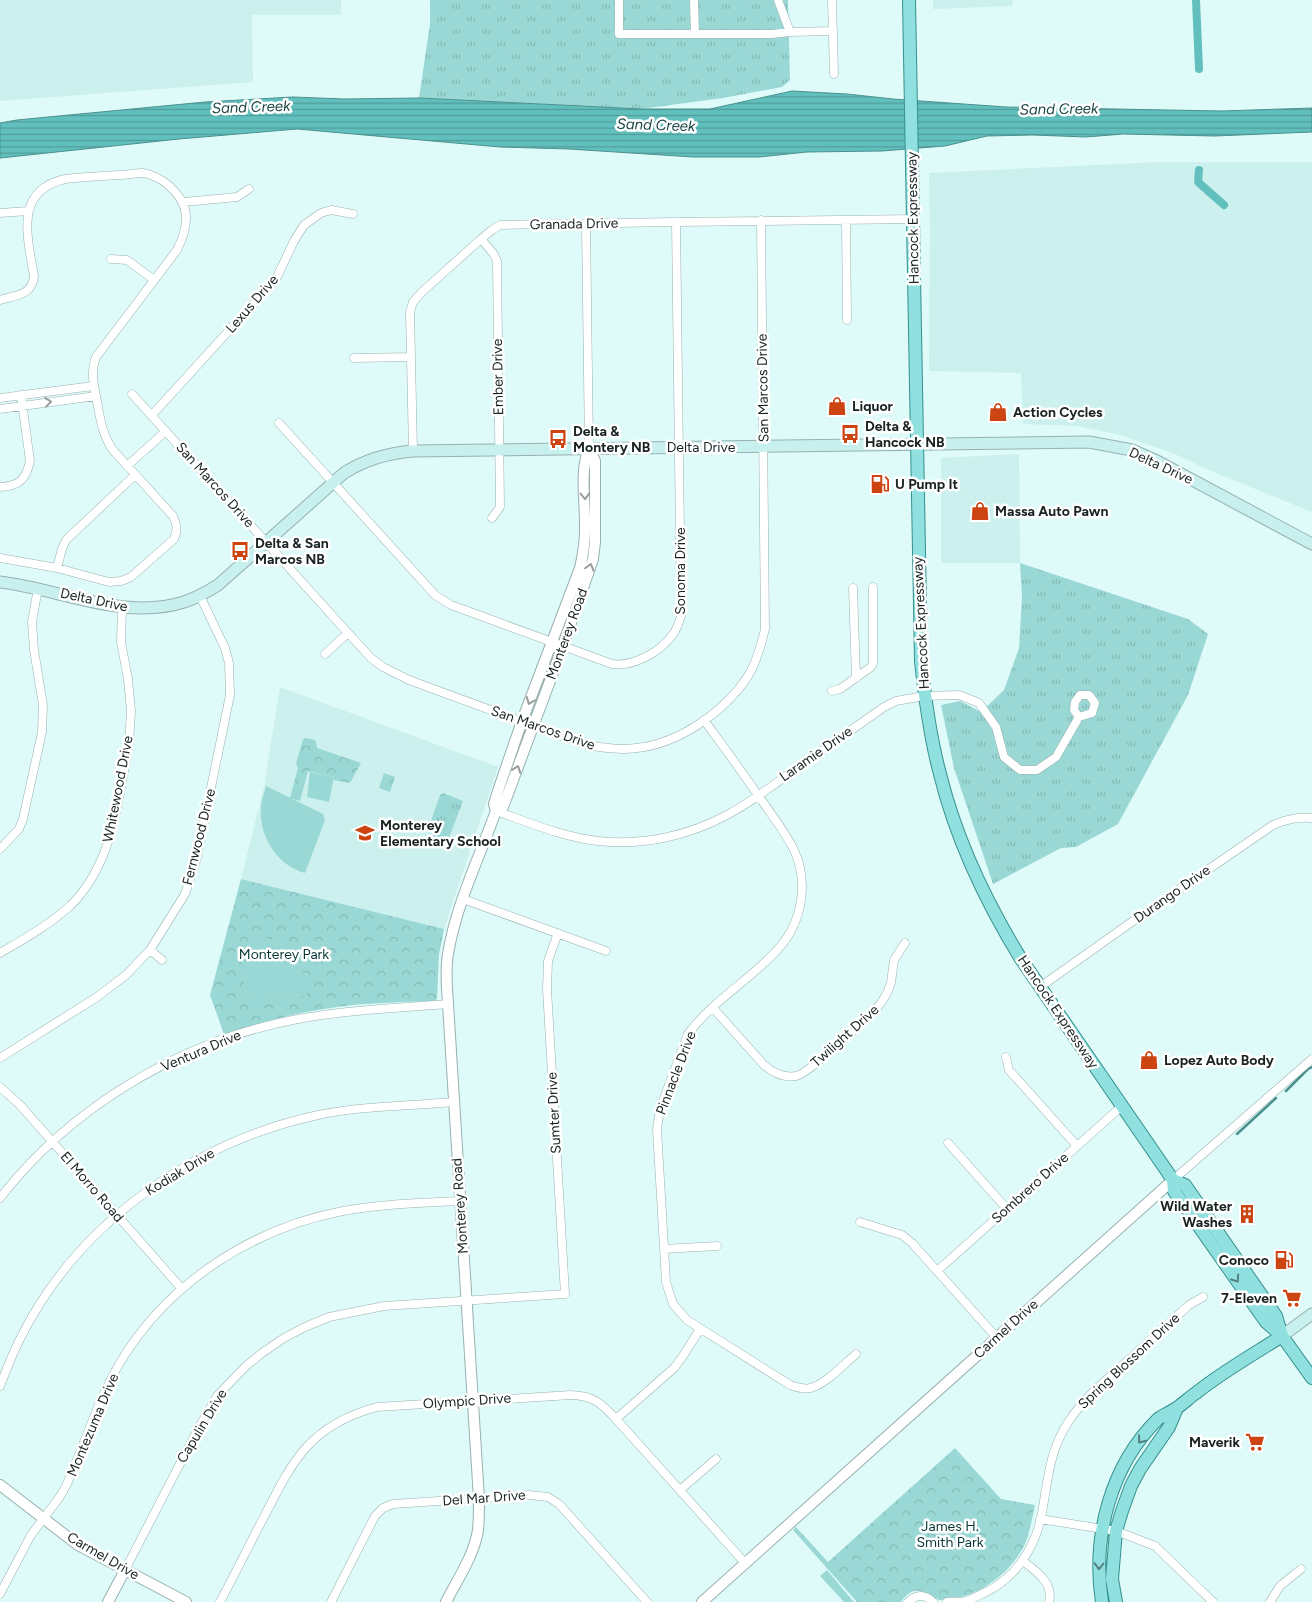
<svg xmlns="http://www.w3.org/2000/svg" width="1312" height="1602" viewBox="0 0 1312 1602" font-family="Figtree,sans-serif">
	<defs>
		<pattern id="grass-tufts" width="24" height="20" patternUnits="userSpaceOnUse" patternTransform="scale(1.25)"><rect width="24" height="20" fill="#9ad8d5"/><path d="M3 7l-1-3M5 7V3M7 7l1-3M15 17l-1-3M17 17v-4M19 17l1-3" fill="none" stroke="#84b9b7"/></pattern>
		<pattern id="park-crowns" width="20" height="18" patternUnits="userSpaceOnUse" patternTransform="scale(1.25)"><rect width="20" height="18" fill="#9ad8d5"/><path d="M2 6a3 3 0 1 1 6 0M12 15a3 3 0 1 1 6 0" fill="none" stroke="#84b9b7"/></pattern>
		<pattern id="water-rules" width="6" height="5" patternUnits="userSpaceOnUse" patternTransform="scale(1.25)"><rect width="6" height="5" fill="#61c0bd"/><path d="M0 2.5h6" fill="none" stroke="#4f9c99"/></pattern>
	</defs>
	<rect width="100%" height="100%" fill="#dffbf9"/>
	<path fill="#cbf0ed" d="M0,0h341v15h-89l1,67 -253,19z
		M933,0h80l-1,6 -79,3z
		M1160,162h152v350l-99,-40 -38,-18 -55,-19 -42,-9 -55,-2 -2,-51 -92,-2 1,-138 -1,-60z
		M1019,454l1,109h-79v-105z
		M280,687l218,80 -54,162 -203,-50 23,-92z"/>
	<path fill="url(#grass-tufts)" d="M430,0h358l2,80 -8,7 -59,11 -82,11 -222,-11 11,-74z
		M1020,563l168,56 20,15 -20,61 -70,129 -42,23 -15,1 -68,36 -39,-116 -13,-63 19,-4 21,11 23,-22 15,-42 3,-51z
		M443,793l20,8 -16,42 -6,1 -8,-3 1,-10 -5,-4 11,-32z
		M827,1570l27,32h-10l-24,-26z"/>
	<path fill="url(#park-crowns)" d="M305,738l10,2 2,6v2l44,15 -11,20 -16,-3v-3l-26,-6 -8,30 -10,-3 8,-30 -2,-4 7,-25z
		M384,773l11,4 -5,15 -11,-4z
		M241,879l203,50 -5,26 -2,44 -3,2c-37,1 -74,2 -110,8 -34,5 -67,15 -100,25l-14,-39z
		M955,1448l46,51 34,6c-3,14 -5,28 -11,41 -16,31 -50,54 -85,54 -15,-9 -26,-16 -38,2h-44l-64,-72 3,-3 32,35z"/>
	<path fill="#9ad8d5" d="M310,772l24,5 -5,25 -22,-5z
		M266,786l57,28 2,6 -20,53c-27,-7 -46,-36 -44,-64 0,-8 3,-15 5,-23z
		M257,935c29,5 53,31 49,61l-58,3 -5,-6 5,-56z"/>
	<path fill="url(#water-rules)" stroke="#4b918e" d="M792,91l55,3 46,5 113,8 216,4 90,-3v24l-97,4 -92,-2 -37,3 -53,-2 -46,1 -42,10 -63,5 -75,1 -48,5h-66l-124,-8 -69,-2 -203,-18 -118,10 -179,19v-35l17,-3 188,-18 88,-5 51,2 75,-1 222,11h69z"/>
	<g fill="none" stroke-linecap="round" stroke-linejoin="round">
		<path stroke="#4b918e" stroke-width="2.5" d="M1286,1091l22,-22 4,-2
			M1237,1134l39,-36"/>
		<path stroke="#61c0bd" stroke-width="8" d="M1196,0l3,69
			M1199,170l-1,12 26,23"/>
		<g stroke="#98b1b0" stroke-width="9">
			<path id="minor" d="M619,0v34h153l18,-2 43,-1
				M694,0l1,34
				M778,0l12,32
				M832,0l2,74
				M184,202l53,-5 12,-8
				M0,213l28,-2
				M846,220l1,100
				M586,224l3,224
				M481,239l12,14 4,8 3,246 -8,11
				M111,259l16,1 27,20
				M0,300c16,-5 31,-4 34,-23 -6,-39 -21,-86 31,-98 18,-2 36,-3 54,-4 8,0 16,-2 24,-2 8,1 18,6 24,11 24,20 23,40 10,66l-81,107c-5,13 -3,25 0,39 4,20 5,36 16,53l61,67c4,9 5,14 1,23l-43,38 -10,4 -12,1 -52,-14 -57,-10
				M354,358l57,-1
				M132,394l216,239 23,25 12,9 26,13 174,64c20,4 40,7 61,3 41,-7 88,-41 108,-78 6,-13 10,-27 13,-40l-4,-409
				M0,398l93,-12
				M0,409l96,-13
				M152,415l124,-136 18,-38 10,-16 17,-12 10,-3 22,4
				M279,423l156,172 16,10 161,59c21,3 49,-12 61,-30 4,-5 6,-11 8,-18l-5,-394
				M413,451l-3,-139 3,-10 9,-10 59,-53 11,-9 8,-5 176,-3 237,-3
				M127,466l39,-35
				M0,487c19,-1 26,-7 30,-26l-9,-66
				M57,568l5,-19 4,-9 69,-65
				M853,588l3,90
				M325,654l23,-21
				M832,691l8,-2 31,-22 2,-4v-76
				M704,720c16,22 33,45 49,68 13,19 29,39 40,60 16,32 10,73 -14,100 -27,31 -66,52 -91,86l-28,75 -3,20 9,153 7,22 14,16 103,65c7,2 14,5 20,3 15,-3 34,-24 46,-34
				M496,811c34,12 67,26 102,30 44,5 90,-5 129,-26 23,-12 45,-29 66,-44 31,-22 61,-43 91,-64l12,-6 28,-5 35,-1 20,8 17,24 8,30 16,13h17l19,-13 23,-40 -5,-7 1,-8 5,-7h9l6,8 -3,10 -13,4
				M0,849l19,-20 4,-10 19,-87 1,-27 -9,-55 -2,-28 6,-34
				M463,899l143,52
				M150,950l12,10
				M0,953c24,-14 49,-28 70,-47 44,-43 48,-107 59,-163l2,-32 -3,-32 -7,-37 1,-34
				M1040,987l86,-61 147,-101c15,-6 24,-8 39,-7
				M713,1008l51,57c9,8 19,13 32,11 14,-3 73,-59 85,-73l6,-10 4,-10 3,-23 11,-17
				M1006,1057l3,13 68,76
				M0,1058l97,-61 29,-22 24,-25 35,-56 11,-33 34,-166 -1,-32 -4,-15 -25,-52
				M0,1087l20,18 162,184
				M948,1143l59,66
				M1173,1180l139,-121
				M0,1198c71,-91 180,-156 293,-178 51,-10 103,-12 155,-16
				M860,1222l42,13 10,8 85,95
				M664,1249l53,-3
				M937,1271l185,-165
				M0,1386c6,-15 12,-31 19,-45 57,-117 174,-199 299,-226 43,-9 91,-9 135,-13
				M616,1419l58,-51 9,-12 17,-27
				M680,1490l36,-31
				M1040,1519l76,12 39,15 58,56
				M1023,1561c13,10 31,22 26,41
				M125,1570l74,-143 18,-31 29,-30 16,-13 22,-15 21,-11 24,-10 55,-11 181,-12 -18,-305 1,-28 10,-28
				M0,1594l31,-59 28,-37 7,-12c19,-42 31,-85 55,-125 48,-79 132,-133 222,-150 38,-7 78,-8 117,-10
				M220,1602c15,-28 29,-57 44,-85 29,-57 46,-92 113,-110l194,-12c23,1 30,8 45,24l129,144
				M331,1602l44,-86 8,-8 10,-4 136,-9 19,2 11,7 88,98
				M908,1602c8,-8 17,-8 25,0
				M947,1602c5,-1 10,0 15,0 8,-1 17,-7 24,-10 29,-14 48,-43 55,-74 7,-35 7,-66 28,-97 15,-23 35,-39 55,-57 22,-20 43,-39 65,-59l14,-8
				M1270,1602l10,-16 21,-17"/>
		</g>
		<g stroke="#98b1b0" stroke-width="12">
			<path id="tertiary" d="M496,811l-2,-7 5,-16 23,-67 58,-153c3,-13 5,-25 5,-38 1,-27 -6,-57 4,-82
				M0,1485l78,60 108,57
				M108,1602l17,-32
				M446,1602c11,-22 28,-46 32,-72 1,-10 1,-21 1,-31l-31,-495c-1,-16 -3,-33 0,-50 8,-49 31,-96 48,-143l7,-4 60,-161 30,-87 2,-17v-81l-6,-13
				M702,1602l471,-422"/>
		</g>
		<g stroke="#98b1b0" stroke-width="13">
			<path id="secondary" d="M0,582c60,7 124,39 184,20 12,-4 23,-10 34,-17l126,-112c22,-14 44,-20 69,-22l676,-9 43,8 25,11 155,83
				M1282,1336l30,-22"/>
		</g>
		<g stroke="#35918e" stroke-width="14">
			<path id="primary" d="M909,0l12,661c4,38 9,76 19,113 16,65 46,128 81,185l152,221 1,11 92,131 16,14 30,42
				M1173,1180l12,5 91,131 6,20
				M1102,1602c-10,-65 8,-136 56,-183 6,-5 14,-7 20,-12 6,-4 12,-10 18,-14 26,-21 58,-39 86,-57
				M1116,1602l-4,-23 4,-48 6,-20 9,-25 9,-17 29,-42 8,-19"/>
		</g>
		<use href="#minor" stroke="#fff" stroke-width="8"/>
		<use href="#tertiary" stroke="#fff" stroke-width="10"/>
		<use href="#secondary" stroke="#c7f0ee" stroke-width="11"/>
		<use href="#primary" stroke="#8fe0de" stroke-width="12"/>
	</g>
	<defs><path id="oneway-chevron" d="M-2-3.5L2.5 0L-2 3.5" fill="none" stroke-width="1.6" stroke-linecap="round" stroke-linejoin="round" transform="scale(1.25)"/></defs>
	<g stroke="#989c9c">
		<use href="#oneway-chevron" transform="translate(48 402) rotate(-7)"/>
		<use href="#oneway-chevron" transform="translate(585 496) rotate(88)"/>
		<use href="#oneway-chevron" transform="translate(590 567) rotate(-74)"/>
		<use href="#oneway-chevron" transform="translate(530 701) rotate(111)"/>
		<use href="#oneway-chevron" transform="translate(517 769) rotate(-70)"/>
	</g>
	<g stroke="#548280">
		<use href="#oneway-chevron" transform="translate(1236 1279) rotate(55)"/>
		<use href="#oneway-chevron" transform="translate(1141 1440) rotate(128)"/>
		<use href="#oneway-chevron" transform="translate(1099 1566) rotate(91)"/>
	</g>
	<defs>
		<g id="shop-bare" transform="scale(1.5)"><path d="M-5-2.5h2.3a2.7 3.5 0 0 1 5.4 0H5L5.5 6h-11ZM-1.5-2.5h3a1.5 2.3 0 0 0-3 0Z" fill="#c41" stroke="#fff" stroke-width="2.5" paint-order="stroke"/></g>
		<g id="bus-bare" transform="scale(1.5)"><path d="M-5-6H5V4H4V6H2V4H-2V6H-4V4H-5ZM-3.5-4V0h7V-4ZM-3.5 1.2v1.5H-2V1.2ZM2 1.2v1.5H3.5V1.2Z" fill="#c41" stroke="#fff" stroke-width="2.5" paint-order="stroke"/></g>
		<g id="fuel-bare" transform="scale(1.5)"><path d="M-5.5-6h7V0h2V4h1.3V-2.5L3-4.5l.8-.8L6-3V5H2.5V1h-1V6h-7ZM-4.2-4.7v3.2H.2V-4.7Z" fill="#c41" stroke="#fff" stroke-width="2.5" paint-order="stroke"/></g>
		<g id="school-bare" transform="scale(1.5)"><path d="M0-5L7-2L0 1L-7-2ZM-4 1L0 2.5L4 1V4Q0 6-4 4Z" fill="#c41" stroke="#fff" stroke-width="2.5" paint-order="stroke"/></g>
		<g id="building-bare" transform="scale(1.5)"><path d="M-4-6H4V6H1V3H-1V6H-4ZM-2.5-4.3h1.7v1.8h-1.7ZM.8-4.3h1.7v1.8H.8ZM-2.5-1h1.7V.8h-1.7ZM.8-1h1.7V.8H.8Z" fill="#c41" stroke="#fff" stroke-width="2.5" paint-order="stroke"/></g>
		<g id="supermarket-bare" transform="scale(1.5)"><path d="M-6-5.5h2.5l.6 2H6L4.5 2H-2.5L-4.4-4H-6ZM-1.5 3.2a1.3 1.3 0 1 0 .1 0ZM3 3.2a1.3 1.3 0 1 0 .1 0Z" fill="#c41" stroke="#fff" stroke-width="2.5" paint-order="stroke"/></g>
	</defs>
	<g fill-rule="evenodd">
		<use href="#shop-bare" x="837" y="406"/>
		<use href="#shop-bare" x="998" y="412"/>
		<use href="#bus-bare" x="850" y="434"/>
		<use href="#bus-bare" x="558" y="439"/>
		<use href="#fuel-bare" x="880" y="484"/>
		<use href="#shop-bare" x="980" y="511"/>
		<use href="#bus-bare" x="240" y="551"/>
		<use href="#school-bare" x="365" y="833"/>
		<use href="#shop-bare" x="1149" y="1060"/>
		<use href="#building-bare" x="1247" y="1214"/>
		<use href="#fuel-bare" x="1284" y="1260"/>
		<use href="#supermarket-bare" x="1292" y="1298"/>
		<use href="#supermarket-bare" x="1255" y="1442"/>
	</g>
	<g text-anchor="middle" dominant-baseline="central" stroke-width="5" stroke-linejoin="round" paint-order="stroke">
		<g font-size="14" fill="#192322" stroke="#fff">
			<text transform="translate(913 218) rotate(-91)">Hancock Expressway</text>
			<text transform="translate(574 224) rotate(-1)">Granada Drive</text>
			<text transform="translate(252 304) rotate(-49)">Lexus Drive</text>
			<text transform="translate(498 377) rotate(-91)">Ember Drive</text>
			<text transform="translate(763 388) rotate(-91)">San Marcos Drive</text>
			<text x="701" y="447">Delta Drive</text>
			<text transform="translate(1161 466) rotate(25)">Delta Drive</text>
			<text transform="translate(215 485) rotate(48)">San Marcos Drive</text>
			<text transform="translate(680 571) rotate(-90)">Sonoma Drive</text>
			<text transform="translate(94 600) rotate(12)">Delta Drive</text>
			<text transform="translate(921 623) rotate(-93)">Hancock Expressway</text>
			<text transform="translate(567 634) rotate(-70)">Monterey Road</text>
			<text transform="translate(543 728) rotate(19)">San Marcos Drive</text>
			<text transform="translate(816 754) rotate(-35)">Laramie Drive</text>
			<text transform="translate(118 789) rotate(-79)">Whitewood Drive</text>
			<text transform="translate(199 837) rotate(-76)">Fernwood Drive</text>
			<text transform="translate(1172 894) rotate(-35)">Durango Drive</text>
			<text transform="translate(1058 1012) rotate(56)">Hancock Expressway</text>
			<text transform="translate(845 1036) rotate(-42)">Twilight Drive</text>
			<text transform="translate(201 1051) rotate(-23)">Ventura Drive</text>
			<text transform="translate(676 1073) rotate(-69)">Pinnacle Drive</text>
			<text transform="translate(554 1113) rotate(-93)">Sumter Drive</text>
			<text transform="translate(180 1172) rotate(-31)">Kodiak Drive</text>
			<text transform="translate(92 1187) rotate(49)">El Morro Road</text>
			<text transform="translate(1030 1188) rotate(-42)">Sombrero Drive</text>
			<text transform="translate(460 1206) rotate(-94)">Monterey Road</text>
			<text transform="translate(1006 1329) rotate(-42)">Carmel Drive</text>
			<text transform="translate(1129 1361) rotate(-43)">Spring Blossom Drive</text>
			<text transform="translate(467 1401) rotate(-4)">Olympic Drive</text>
			<text transform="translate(93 1425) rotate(-67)">Montezuma Drive</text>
			<text transform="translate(202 1426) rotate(-59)">Capulin Drive</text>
			<text transform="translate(484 1498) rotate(-4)">Del Mar Drive</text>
			<text transform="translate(103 1556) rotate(30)">Carmel Drive</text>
		</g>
		<g font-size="14" font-weight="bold" fill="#192322" stroke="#fff" text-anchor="start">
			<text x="852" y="406">Liquor</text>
			<text x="1013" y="412">Action Cycles</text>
			<text x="865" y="426">Delta &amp;<tspan x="865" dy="16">Hancock NB</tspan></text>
			<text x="573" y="431">Delta &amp;<tspan x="573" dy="16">Montery NB</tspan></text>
			<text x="895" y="484">U Pump It</text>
			<text x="995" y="511">Massa Auto Pawn</text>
			<text x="255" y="543">Delta &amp; San<tspan x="255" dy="16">Marcos NB</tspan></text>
			<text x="380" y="825">Monterey<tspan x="380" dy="16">Elementary School</tspan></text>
			<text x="1164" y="1060">Lopez Auto Body</text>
			<text x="1232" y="1206" text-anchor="end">Wild Water<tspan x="1232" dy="16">Washes</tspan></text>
			<text x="1269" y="1260" text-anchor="end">Conoco</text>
			<text x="1277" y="1298" text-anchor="end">7-Eleven</text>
			<text x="1240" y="1442" text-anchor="end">Maverik</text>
		</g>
		<g font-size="14" fill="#083836" stroke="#fff">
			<text x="284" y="954">Monterey Park</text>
			<text x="950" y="1526">James H.<tspan x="950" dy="16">Smith Park</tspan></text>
		</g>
		<g font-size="15" font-style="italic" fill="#194544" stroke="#fff">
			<text transform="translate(251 107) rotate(-2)">Sand Creek</text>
			<text transform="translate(1059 109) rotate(-1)">Sand Creek</text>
			<text transform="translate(656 125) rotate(2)">Sand Creek</text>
		</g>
	</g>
</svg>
